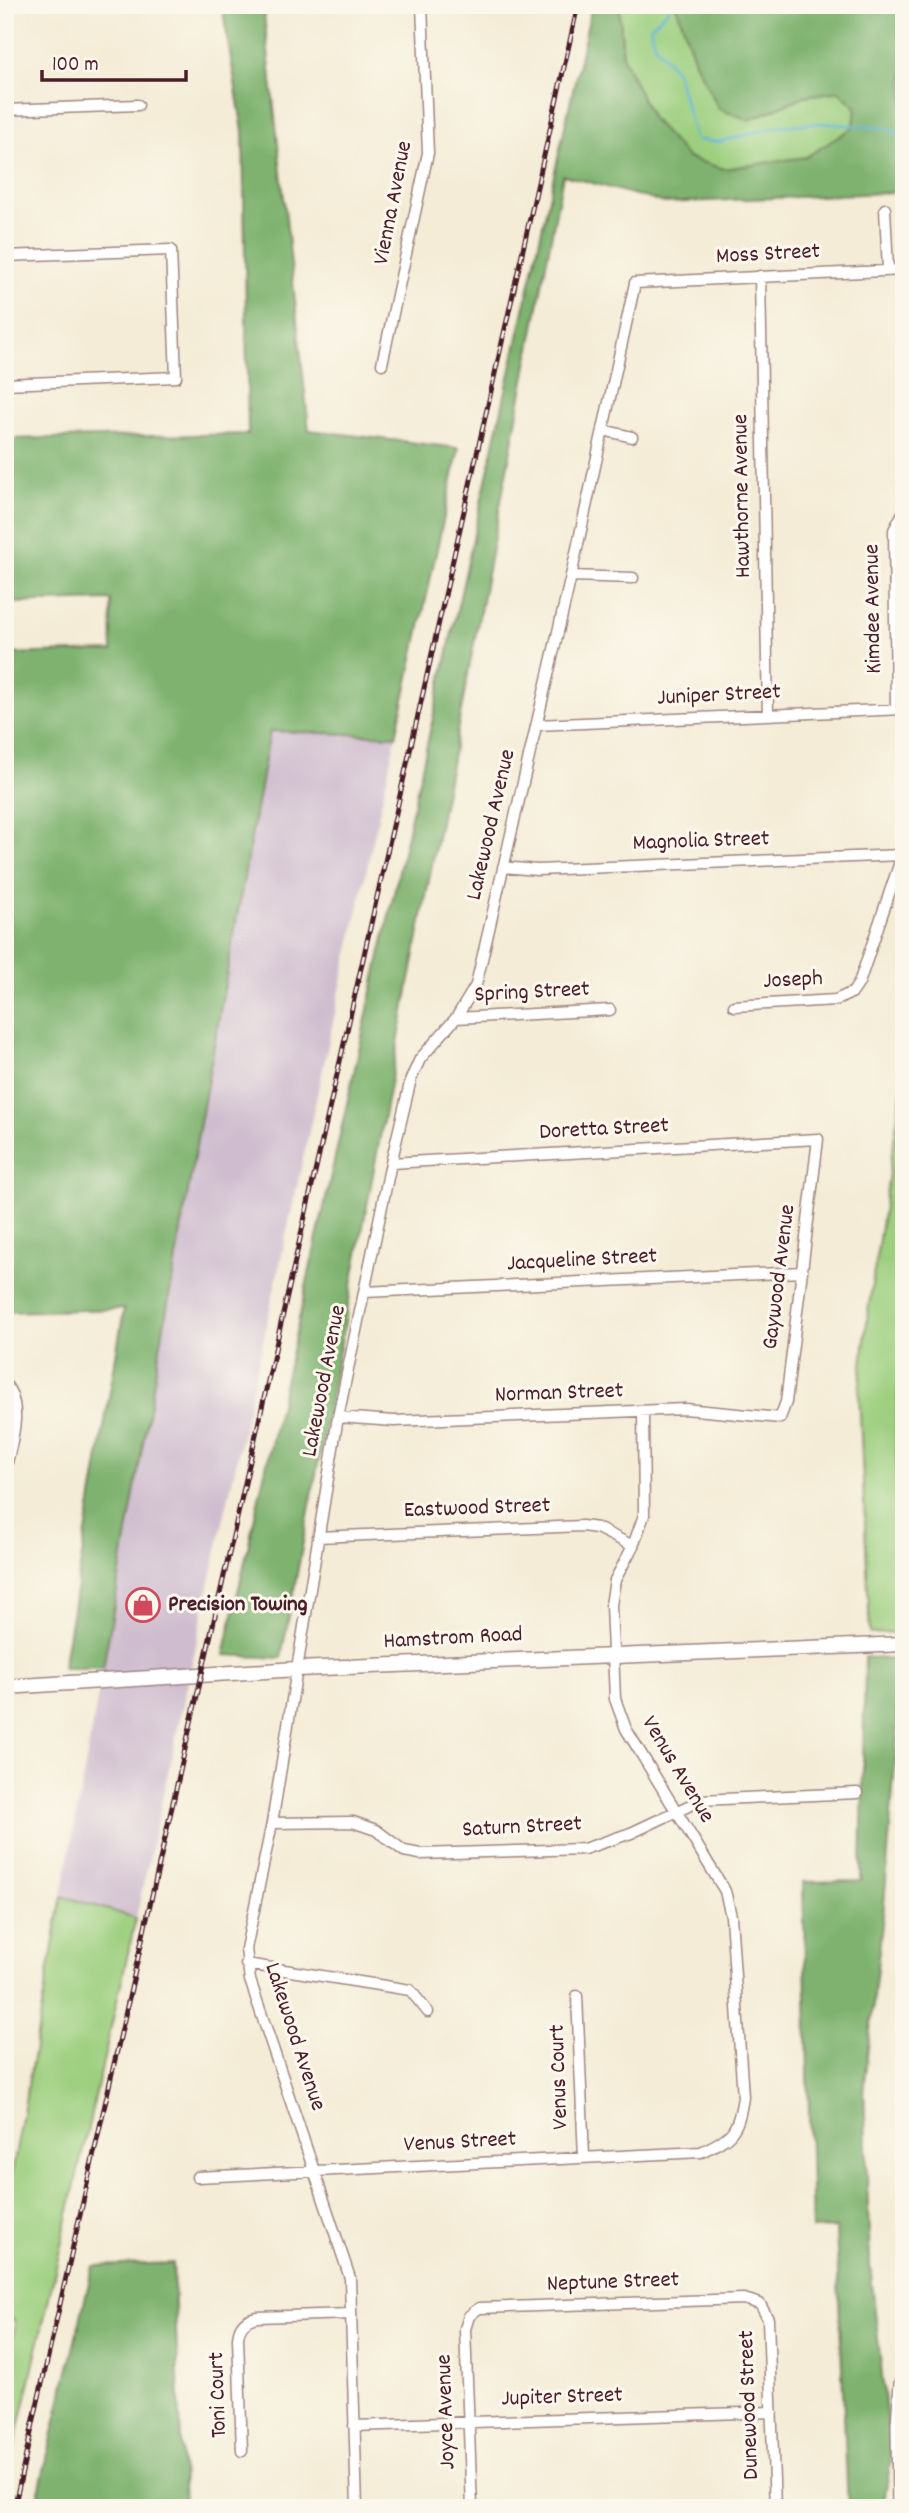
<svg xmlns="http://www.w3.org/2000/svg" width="909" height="2513" viewBox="0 0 909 2513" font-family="Dekko,sans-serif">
	<rect width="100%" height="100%" fill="#fbf7ec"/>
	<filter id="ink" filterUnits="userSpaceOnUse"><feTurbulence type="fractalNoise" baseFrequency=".0143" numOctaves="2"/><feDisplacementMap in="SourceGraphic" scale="14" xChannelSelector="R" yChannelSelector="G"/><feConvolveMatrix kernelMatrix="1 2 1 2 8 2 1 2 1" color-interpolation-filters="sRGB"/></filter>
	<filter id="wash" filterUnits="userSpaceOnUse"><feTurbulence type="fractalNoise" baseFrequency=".00686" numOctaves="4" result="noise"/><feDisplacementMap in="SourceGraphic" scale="28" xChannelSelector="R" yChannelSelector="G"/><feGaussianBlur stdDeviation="1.57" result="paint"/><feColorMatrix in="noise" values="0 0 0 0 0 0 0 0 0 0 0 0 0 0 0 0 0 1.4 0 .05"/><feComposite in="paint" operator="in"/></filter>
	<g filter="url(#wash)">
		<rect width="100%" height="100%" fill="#f4ecd6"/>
		<path fill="#cfbdcf" d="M270,730l126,6 -260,1182 -74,-22z"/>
		<path fill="#9dcf7f" stroke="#747755" stroke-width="2" d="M619,5h57l20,59 23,45 30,11 56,-24 35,-5 16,16 -2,20 -47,30 -83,12 -36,-11 -36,-39 -29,-61z
			M904,1074v240l-8,108 1,210 -27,2 -11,-242 9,-80z
			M62,1896l74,22 -131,571v-113l10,-50 -1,-6 -9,-4v-103z"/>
		<path fill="#7eb26e" stroke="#64684c" stroke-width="2" d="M222,5h41l46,425 150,18 -63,288 -126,-5 -167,937h-40l61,-359 -119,3v-658l107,-3 -1,-51 -106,3v-164l243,-5 -5,-303z
			M592,5h27l4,53 29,61 36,39 36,11 82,-12 48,-30 2,-20 -17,-16 -34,5 -56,24 -30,-11 -23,-45 -20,-59h228v187l-239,11 -102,-28 -282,1483 -57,-3z
			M865,1657l32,3v77l-13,169 -20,178 6,181 21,193 -8,50h-35l-12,-280 -24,1 -9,-347 58,-1z
			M173,2263l11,242 -15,3h-134l58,-242z"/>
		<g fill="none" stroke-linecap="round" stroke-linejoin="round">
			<path stroke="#5bb3d8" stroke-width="2.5" d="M669,5v4l-19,18 4,17 22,27 20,69 22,2 62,-16 41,-3 63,5 20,7"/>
		</g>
	</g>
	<g filter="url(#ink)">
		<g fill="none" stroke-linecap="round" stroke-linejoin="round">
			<g stroke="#9f8680" stroke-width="13">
				<path id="street" d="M5,110l133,-5
					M885,209l3,61
					M5,256l166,-6 5,127 -171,7
					M760,276l8,439
					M382,364l46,-211 -6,-148
					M603,430l29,7
					M571,576l62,2
					M896,709l-2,-179 10,-19
					M537,725l367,-16
					M503,867l34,3 365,-15
					M734,1006l102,-6 17,-8 6,-9 45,-133
					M456,1018l154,-8
					M364,1292l438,-20
					M5,1384c20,23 5,62 0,88
					M338,1417l56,4 291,-12 95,9 6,-16 32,-263 -427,24
					M318,1537l264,-11 15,2 36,18
					M272,1823l81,-1 23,8 28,21 16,3 164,-5 47,-16 70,-33 156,-7
					M246,1964l164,26 18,22
					M577,1996l7,161
					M197,2177l504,-25c32,-15 37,-21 42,-55l-12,-181 -6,-25 -99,-162 -11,-30 -4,-94 4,-25 18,-34 11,-31 -1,-103
					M354,2426l418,-14
					M242,2451l-4,-113c1,-12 7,-19 19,-21l94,-3
					M357,2508l-7,-230 -100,-298 -4,-31 26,-126 66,-406 53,-254 20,-84 9,-20 36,-41 20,-33 95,-409 64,-293 269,-13
					M472,2508l-7,-179 4,-13 10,-8 265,-9 16,5 8,15 7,189"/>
			</g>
			<g stroke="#9f8680" stroke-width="17">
				<path id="secondary" d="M5,1687l292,-18 607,-25"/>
			</g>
			<g stroke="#9f8680" stroke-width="22">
				<path id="highway" d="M902,2508l-1,-84 3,-40"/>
			</g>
			<use href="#street" stroke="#fff" stroke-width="10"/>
			<use href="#secondary" stroke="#fff" stroke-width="14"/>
			<use href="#highway" stroke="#fff" stroke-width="19"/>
			<g stroke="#4a1f2b" stroke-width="5">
				<path id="rail" d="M14,2508l564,-2503"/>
			</g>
			<use href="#rail" stroke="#fbf7ec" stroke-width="2.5" stroke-dasharray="8" stroke-linecap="butt"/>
		</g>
	</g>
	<defs>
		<g id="shop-ring" transform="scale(1.75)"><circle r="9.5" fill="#fbf7ec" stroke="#d1495b" stroke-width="1.5"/><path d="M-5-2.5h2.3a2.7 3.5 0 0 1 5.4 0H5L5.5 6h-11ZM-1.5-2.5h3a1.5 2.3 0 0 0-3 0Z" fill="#d1495b"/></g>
	</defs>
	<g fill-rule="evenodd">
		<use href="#shop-ring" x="143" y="1605"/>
	</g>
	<g text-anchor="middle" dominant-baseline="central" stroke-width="6" stroke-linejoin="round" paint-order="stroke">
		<g font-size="23" fill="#4a1f2b" stroke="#fbf7ec">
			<text transform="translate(394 203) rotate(-79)">Vienna Avenue</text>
			<text transform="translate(768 255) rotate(-3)">Moss Street</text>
			<text transform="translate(743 496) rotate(-91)">Hawthorne Avenue</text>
			<text transform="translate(874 609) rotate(-91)">Kimdee Avenue</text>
			<text transform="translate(719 696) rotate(-3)">Juniper Street</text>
			<text transform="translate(492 825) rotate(-77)">Lakewood Avenue</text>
			<text transform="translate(701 842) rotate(-2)">Magnolia Street</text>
			<text transform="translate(793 981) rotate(-3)">Joseph</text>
			<text transform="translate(532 993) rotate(-3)">Spring Street</text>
			<text transform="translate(604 1130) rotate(-3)">Doretta Street</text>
			<text transform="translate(582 1261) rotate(-3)">Jacqueline Street</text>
			<text transform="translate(780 1277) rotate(-83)">Gaywood Avenue</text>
			<text transform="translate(325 1381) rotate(-79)">Lakewood Avenue</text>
			<text transform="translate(559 1394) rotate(-2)">Norman Street</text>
			<text transform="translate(477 1509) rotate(-2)">Eastwood Street</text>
			<text transform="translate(453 1639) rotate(-3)">Hamstrom Road</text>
			<text transform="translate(677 1770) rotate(59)">Venus Avenue</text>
			<text transform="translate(522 1828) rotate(-3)">Saturn Street</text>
			<text transform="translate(294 2037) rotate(72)">Lakewood Avenue</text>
			<text transform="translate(560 2077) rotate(-92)">Venus Court</text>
			<text transform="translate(460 2143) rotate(-3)">Venus Street</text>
			<text transform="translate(613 2283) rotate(-2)">Neptune Street</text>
			<text transform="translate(219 2395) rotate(-92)">Toni Court</text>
			<text transform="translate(562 2398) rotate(-2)">Jupiter Street</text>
			<text transform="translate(750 2405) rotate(-92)">Dunewood Street</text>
			<text transform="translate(447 2412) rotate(-92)">Joyce Avenue</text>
		</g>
		<g font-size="23" font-weight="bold" fill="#4a1f2b" stroke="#fbf7ec" text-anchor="start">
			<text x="168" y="1605">Precision Towing</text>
		</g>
	</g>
	<rect width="909" height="2513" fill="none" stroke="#fbf7ec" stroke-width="28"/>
	<path d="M42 70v10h144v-10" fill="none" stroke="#4a1f2b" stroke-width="3.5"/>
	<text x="52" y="70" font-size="21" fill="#4a1f2b" stroke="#fbf7ec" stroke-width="5" paint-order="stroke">100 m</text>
</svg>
